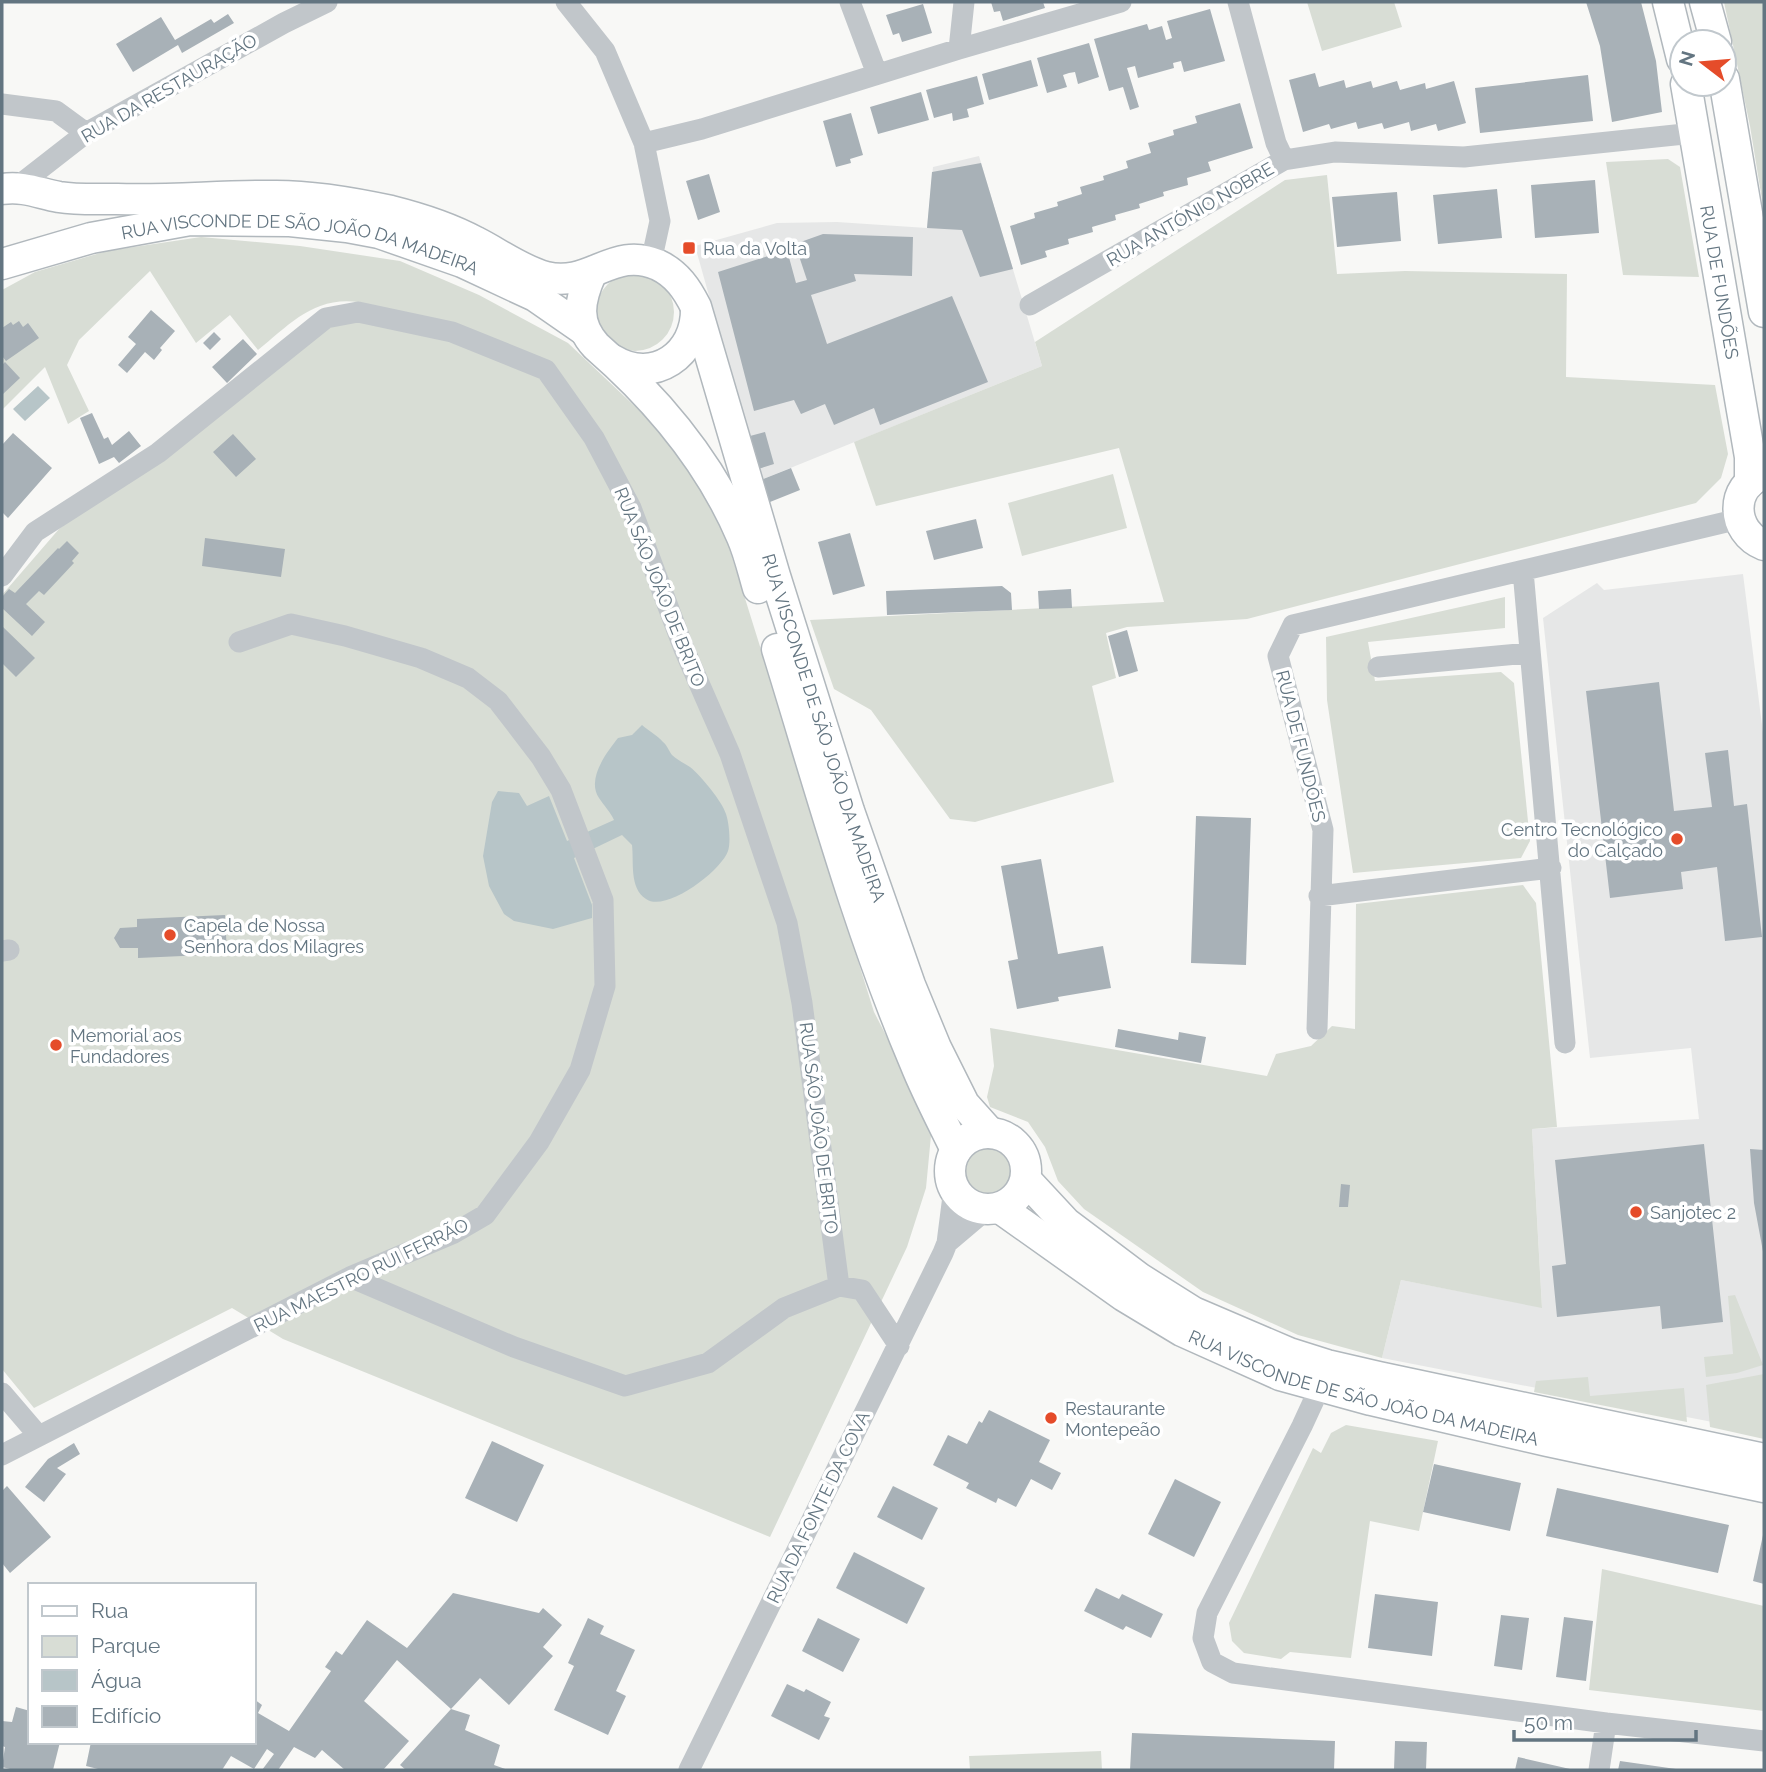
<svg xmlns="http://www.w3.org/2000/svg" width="1766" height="1772" viewBox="0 0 1766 1772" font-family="Raleway,sans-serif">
	<rect width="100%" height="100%" fill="#f8f8f6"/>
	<path fill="#e6e7e7" d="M979,156l63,210 -281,114 -66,-234 82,-23 60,-1 90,6 6,-61z
		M1743,574l21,167v691l-382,-74 19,-78 141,27 -10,-178 167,-10 -8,-71 -101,10 -47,-440 54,-35 7,7z"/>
	<path fill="#d8ddd5" d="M1307,2h87l8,25 -80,24z
		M1724,2h40v210l-14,-86z
		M1668,159l12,8 19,110 -76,-2 -17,-113z
		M1327,175l10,99 68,-3 162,3 -1,103 149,8 13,69 -7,24 -25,25 -449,116 -120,8 -21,6 10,45 -24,8 22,96 -139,40 -25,-3 -79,-109 -37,-21 -24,-69 354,-18 -45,-154 -243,58 -22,-64 188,-76 -7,-24 250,-162z
		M201,237l99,9 100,15 79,34 89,48 94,89 57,83 155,497 58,113 -6,63 -19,59 -137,290 -487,-198 -51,-31 -198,100 -32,-39v-774l57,-66 299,-227c-44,-6 -69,23 -100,48l-28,-35 -34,28 -46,-72 -71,69 -12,25 22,46 -21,13 -23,-57 -43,43v-120l33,-18 72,-21z
		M596 312a39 39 0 1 1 78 0a39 39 0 1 1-78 0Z
		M1113,474l14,54 -105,28 -14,-53z
		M1505,597v31l-137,14 7,39 126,-9 13,11 16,158 -9,17 -168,15 -26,-173 -1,-63z
		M1523,885l13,18 21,224 -25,2 10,179 -141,-28 -19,78 -84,-23 -95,-43 -119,-83 -26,-28 -13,-34 -17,-25 -38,-15 -3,-10 7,-31 -4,-38 277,48 9,-22 35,-8 21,-20 23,3 1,-125z
		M964 1171a24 24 0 1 1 48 0a24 24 0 1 1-48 0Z
		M1735,1295l28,70 -26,8 -31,4 -2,-20 29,-3 -5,-58z
		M1764,1374v65l-54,-12 -4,-42z
		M1588,1377l2,19 94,-8 3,34 -153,-30 2,-11z
		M1346,1425l92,16 -19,90 -49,-10 -19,137 -61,-6 -9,7 -37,-6 -12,-12 -3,-18 84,-175 8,5 10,-20z
		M1602,1569l162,37v105l-175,-21z
		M1101,1751l1,19h-132l-1,-14z"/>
	<path fill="#b7c5c8" d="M38,386l12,12 -25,23 -12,-12z
		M642,725c7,6 15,10 21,17 4,3 6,9 9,13 5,5 12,8 18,12 11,9 32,34 36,47 3,9 5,28 2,37 -7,20 -62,62 -82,48 -17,-11 -12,-37 -14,-54l-10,-10 -48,23 18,47v13l-39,11 -39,-8 -10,-7 -15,-28 -6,-30 9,-54 6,-11 21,2 8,13 22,-10 18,45 47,-21c-4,-9 -10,-14 -15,-22 -13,-19 8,-46 19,-60l14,-3z"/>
	<path fill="#a8b1b7" d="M991,2h52l2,6 -42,13 -3,-10 -6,1z
		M1586,2h55l15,59 6,51 -50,10 -12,-76z
		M923,4l9,29 -30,9 -3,-9 -6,2 -7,-20z
		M1210,9l15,52 -41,11 -3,-11 -8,2 1,5 -36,10 -3,-12 -8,2 12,39 -9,3 -7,-23 -14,4 -15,-52 53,-15 2,6 13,-4 4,14 6,-2 -5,-17z
		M228,14l6,9 -52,30 -4,-8 -45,27 -17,-28 45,-27 14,23 36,-21 3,4z
		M1089,43l10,34 -21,7 -3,-12 -6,1 -6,2 4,12 -20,6 -10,-35z
		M1031,60l7,26 -49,14 -7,-26z
		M1315,73l4,14 25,-7 2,8 25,-7 2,7 24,-7 3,9 25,-7 1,6 28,-8 12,42 -28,8 -2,-7 -25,7 -2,-9 -25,7 -2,-6 -24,6 -2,-7 -25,7 -2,-5 -26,8 -14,-52z
		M1588,75l5,46 -113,12 -5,-45z
		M977,76l7,28 -17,5 2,8 -16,4 -1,-8 -18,5 -8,-28z
		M921,92l8,28 -51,14 -8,-27z
		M1240,103l13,45 -45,14 3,9 -24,7 1,7 -25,7 1,4 -25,8 1,4 -25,7 1,5 -24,7 1,5 -25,7 1,5 -24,7 2,6 -26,8 -11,-39 25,-8 -1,-5 24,-7 -1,-4 25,-8 -2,-7 24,-7 -1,-4 25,-8 -2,-7 25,-8 -3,-10 26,-8 -1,-5 24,-7 -2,-7z
		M851,113l12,42 -13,4 1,4 -15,4 -13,-46z
		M981,163l32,106 -33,8 -18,-47 -35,-2 5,-56z
		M709,174l11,38 -22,8 -12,-39z
		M1595,180l4,53 -64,5 -4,-53z
		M1497,189l5,49 -64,6 -5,-49z
		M1397,192l4,49 -64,6 -5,-50z
		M823,234l90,3 -1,39 -58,-2 2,7 -45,14 16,49 125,-48 36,86 -108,43 -6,-17 -40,17 -9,-21 -24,10 -7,-14 -40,11 -36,-139 69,-22 9,33 11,-3 -12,-36z
		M151,310l24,21 -15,17 2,2 -8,10 -9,-8 -18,21 -9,-8 18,-21 -8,-7z
		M19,321l4,6 5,-4 11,15 -33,23 -4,-5v-28l9,-6 2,3z
		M214,332l7,7 -11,11 -7,-7z
		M243,339l14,15 -30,29 -15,-16z
		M5,362l15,16 -18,17v-30z
		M92,413l12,26 4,-2 4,8 17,-14 12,15 -22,17 -5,-6 -15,7 -19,-46z
		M765,432l9,32 -16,5 -8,-33z
		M13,433l39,35 -44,50 -6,-6v-67z
		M233,434l23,25 -20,18 -23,-25z
		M791,468l9,22 -30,12 -9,-22z
		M976,519l7,29 -49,12 -8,-29z
		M850,533l15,53 -32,9 -15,-53z
		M205,538l80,11 -4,28 -79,-11z
		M67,541l12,12 -7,8 2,2 -30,32 -5,-4 -13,13 19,18 -13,14 -30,-28v-11l7,-8 6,4 43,-45 1,1z
		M1002,586l9,7 1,17 -125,5 -1,-24z
		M1071,589l1,19 -33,1 -1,-18z
		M2,626l33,32 -19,19 -14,-14z
		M1127,630l11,41 -19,6 -11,-41z
		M1659,682l15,129 38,-4 -7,-54 23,-3 6,56 13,-2 15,133 -37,4 -8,-74 -36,5 2,17 -73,9 -24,-207z
		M1196,816l55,2 -5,147 -55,-2z
		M1041,859l17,95 45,-8 8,42 -53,9 1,4 -42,8 -9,-48 10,-2 -17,-93z
		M225,915l2,39 -89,4v-10h-18l-6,-10 6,-10 17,-1v-8z
		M1118,1029l60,11 1,-8 27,5 -5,26 -86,-16z
		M1704,1144l19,178 -61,7 -2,-23 -103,11 -5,-51 14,-2 -11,-104z
		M1750,1149l14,1v107l-10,-54z
		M1341,1184l9,1 -2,22h-9z
		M989,1410l61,30 -11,22 22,11 -9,17 -21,-11 -15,28 -18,-9 -2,5 -30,-15 3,-5 -36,-18 15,-30 19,9 12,-23 3,2z
		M492,1441l52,24 -27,57 -52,-24z
		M74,1443l6,11 -23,14 9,6 -22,28 -19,-15 23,-28z
		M1434,1464l87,19 -11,48 -87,-19z
		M1175,1479l46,23 -27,55 -46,-23z
		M7,1486l44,51 -41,36 -8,-10v-72z
		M893,1486l45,22 -16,32 -45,-23z
		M1557,1488l172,37 -11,48 -172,-37z
		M1763,1535h1v49l-11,-3z
		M854,1552l71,36 -18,36 -71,-36z
		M1096,1588l23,11 3,-5 41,20 -12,24 -25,-12 -3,4 -39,-19z
		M453,1593l86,20 4,-5 19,17 -19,22 10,9 -44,49 -29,-27 -29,31 -54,-49 -33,41 45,40 -26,29h-38l-23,-20 -7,8 -21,-11 -16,23h-16l12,-16 -7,-5 -13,20 -23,-13 -9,14h-120l-16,-4 5,-24h163v-43l8,6 -4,8 31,18 42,-60 -6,-4 11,-16 6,4 25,-35 40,28z
		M1375,1594l63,8 -6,54 -64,-8z
		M1501,1615l28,3 -7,52 -28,-4z
		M1564,1617l29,4 -7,60 -30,-4z
		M588,1618l16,8 -4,8 35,16 -19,41 10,5 -18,39 -54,-25 20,-44 -6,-3z
		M818,1618l42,21 -17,33 -41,-21z
		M787,1684l17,8 2,-3 25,13 -7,14 6,2 -11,22 -48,-24z
		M16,1707l14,4v31h30l-7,28h-39l-12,-3 3,-20 -3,-1v-25l10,1z
		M451,1709l19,6 -5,15 35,15 -6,20 14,5h-102l-6,-5z
		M1132,1733l203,8 -1,29h-204z
		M1395,1741l32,1 -1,28h-32z
		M1518,1757l52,12v1h-55z
		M1620,1761l56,8v1h-58z"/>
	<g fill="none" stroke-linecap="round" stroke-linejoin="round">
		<g stroke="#b1b8bd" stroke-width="33">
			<g id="secondary">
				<path d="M1668,2l14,57"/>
				<path d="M1705,2l11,40"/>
				<path d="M1724,79l40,233"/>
				<path id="s1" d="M1686,84l64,373v25"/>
				<path id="s2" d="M2,189c22,-3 36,4 57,8 18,3 39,2 58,2 53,2 106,-4 159,-3 37,0 78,7 115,15 28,7 59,17 85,31 22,11 46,29 70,35 45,11 67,-32 112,-12 19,9 29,24 38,42l79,269 74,235 61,174 26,63 28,56 26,29"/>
				<path id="s3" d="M2,264l89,-26 99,-18 100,1 57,6 32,6 83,29 73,34 49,34"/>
				<path d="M591,274c-12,27 -16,49 5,72 61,53 114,116 146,191 7,16 11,34 16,51"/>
				<path d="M613,360c41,25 84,-6 83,-51"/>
				<path d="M1764,474c-35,12 -33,58 0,71"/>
				<path d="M777,649c43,139 81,280 138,414 12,30 27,58 41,87"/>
				<circle cx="988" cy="1171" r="38"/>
				<path d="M1026,1180l40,43 73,55 54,34 96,41 38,12 52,12 385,82"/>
				<path id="s4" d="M1000,1208l124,88 58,35 98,44 91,25 176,41 217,46"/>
			</g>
		</g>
		<path stroke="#c1c6ca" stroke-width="21" d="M566,2l39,49 39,92 16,78 -9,41
			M850,2l27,72
			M1238,2l38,141 8,17
			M959,49l5,-47
			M2,104l54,7 30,22
			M644,143l58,-14 257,-80 162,-47
			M18,186l68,-53 198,-110 43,-21
			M1030,305l254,-145 51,-8 129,5 230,-24
			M1523,571l42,472
			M2,576l33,-44 123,-79 168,-135 32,-6 94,20 94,38 48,68 37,70 53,141 46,105 57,169 15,80 37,283
			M1378,667l151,-14
			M1319,896l232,-28
			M2,951l7,-1
			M1317,1029l6,-199 -45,-174 15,-31 446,-106
			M947,1243l39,-33
			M350,1277l164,70 111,39 83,-23 76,-55 55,-22 23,4 37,56
			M1320,1387l-18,39 -95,187 -4,25 9,24 21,11 373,50 158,18
			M2,1393l36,42
			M2,1455l348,-178 104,-44 31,-18 54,-73 41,-72 25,-84 -2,-86 -42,-110 -20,-33 -43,-56 -30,-23 -47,-20 -76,-22 -54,-12 -52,18
			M689,1770l254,-517 4,-10 7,-55
			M1599,1770l7,-47"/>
		<use href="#secondary" stroke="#fff" stroke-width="30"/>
	</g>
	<g fill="#e54c2a" stroke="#fff" stroke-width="2.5">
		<rect x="682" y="241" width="14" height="14" rx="3.5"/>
		<circle cx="1677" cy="839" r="7"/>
		<circle cx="170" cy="935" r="7"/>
		<circle cx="56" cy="1045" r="7"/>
		<circle cx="1636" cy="1212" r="7"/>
		<circle cx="1051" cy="1418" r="7"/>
	</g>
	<g text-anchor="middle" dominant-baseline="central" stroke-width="7" stroke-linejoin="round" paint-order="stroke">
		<g font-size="18" fill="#637581" stroke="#fff">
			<text transform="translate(169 88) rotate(-30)">RUA DA RESTAURAÇÃO</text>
			<text transform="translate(1190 214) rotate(-30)">RUA ANTÓNIO NOBRE</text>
			<text stroke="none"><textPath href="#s3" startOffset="306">RUA VISCONDE DE SÃO JOÃO DA MADEIRA</textPath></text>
			<text stroke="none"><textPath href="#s1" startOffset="201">RUA DE FUNDÕES</textPath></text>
			<text transform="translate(660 587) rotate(68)">RUA SÃO JOÃO DE BRITO</text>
			<text stroke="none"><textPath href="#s2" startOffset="1174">RUA VISCONDE DE SÃO JOÃO DA MADEIRA</textPath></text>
			<text transform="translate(1301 746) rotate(76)">RUA DE FUNDÕES</text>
			<text transform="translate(819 1128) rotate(83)">RUA SÃO JOÃO DE BRITO</text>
			<text transform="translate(361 1275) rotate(-26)">RUA MAESTRO RUI FERRÃO</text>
			<text stroke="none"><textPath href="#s4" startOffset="411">RUA VISCONDE DE SÃO JOÃO DA MADEIRA</textPath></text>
			<text transform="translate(818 1507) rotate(-64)">RUA DA FONTE DA COVA</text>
		</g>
		<g font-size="18" fill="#637581" stroke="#fff" text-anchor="start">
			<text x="703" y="248">Rua da Volta</text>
			<text x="1663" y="829" text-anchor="end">Centro Tecnológico<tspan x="1663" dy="21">do Calçado</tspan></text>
			<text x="184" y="925">Capela de Nossa<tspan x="184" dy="21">Senhora dos Milagres</tspan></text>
			<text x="70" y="1035">Memorial aos<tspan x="70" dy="21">Fundadores</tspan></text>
			<text x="1650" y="1212">Sanjotec 2</text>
			<text x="1065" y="1408">Restaurante<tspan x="1065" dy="21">Montepeão</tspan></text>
		</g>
	</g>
	<rect width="1766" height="1772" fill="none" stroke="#637581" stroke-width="7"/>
	<rect x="28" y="1583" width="228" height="161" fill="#ffffff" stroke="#c1c8cd" stroke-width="2"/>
	<rect x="42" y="1606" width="35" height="10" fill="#ffffff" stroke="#c1c8cd" stroke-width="2"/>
	<text x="91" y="1618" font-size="21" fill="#637581">Rua</text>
	<rect x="42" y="1636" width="35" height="21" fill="#d8ddd5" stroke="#c1c8cd" stroke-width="2"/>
	<text x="91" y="1653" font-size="21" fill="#637581">Parque</text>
	<rect x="42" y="1670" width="35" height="21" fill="#b7c5c8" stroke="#c1c8cd" stroke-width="2"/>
	<text x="91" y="1688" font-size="21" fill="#637581">Água</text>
	<rect x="42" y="1706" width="35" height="21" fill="#a8b1b7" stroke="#c1c8cd" stroke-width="2"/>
	<text x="91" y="1723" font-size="21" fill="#637581">Edifício</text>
	<g transform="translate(1703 63) rotate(286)"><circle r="33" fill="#ffffff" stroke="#c1c8cd" stroke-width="2"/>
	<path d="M0-5L12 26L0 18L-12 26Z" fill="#e54c2a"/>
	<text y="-10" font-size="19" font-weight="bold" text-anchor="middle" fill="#637581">N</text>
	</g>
	<path d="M1514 1730v10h182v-10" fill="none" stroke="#637581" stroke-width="3.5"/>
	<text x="1524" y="1730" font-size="21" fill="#637581" stroke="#ffffff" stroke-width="5" paint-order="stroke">50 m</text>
</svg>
